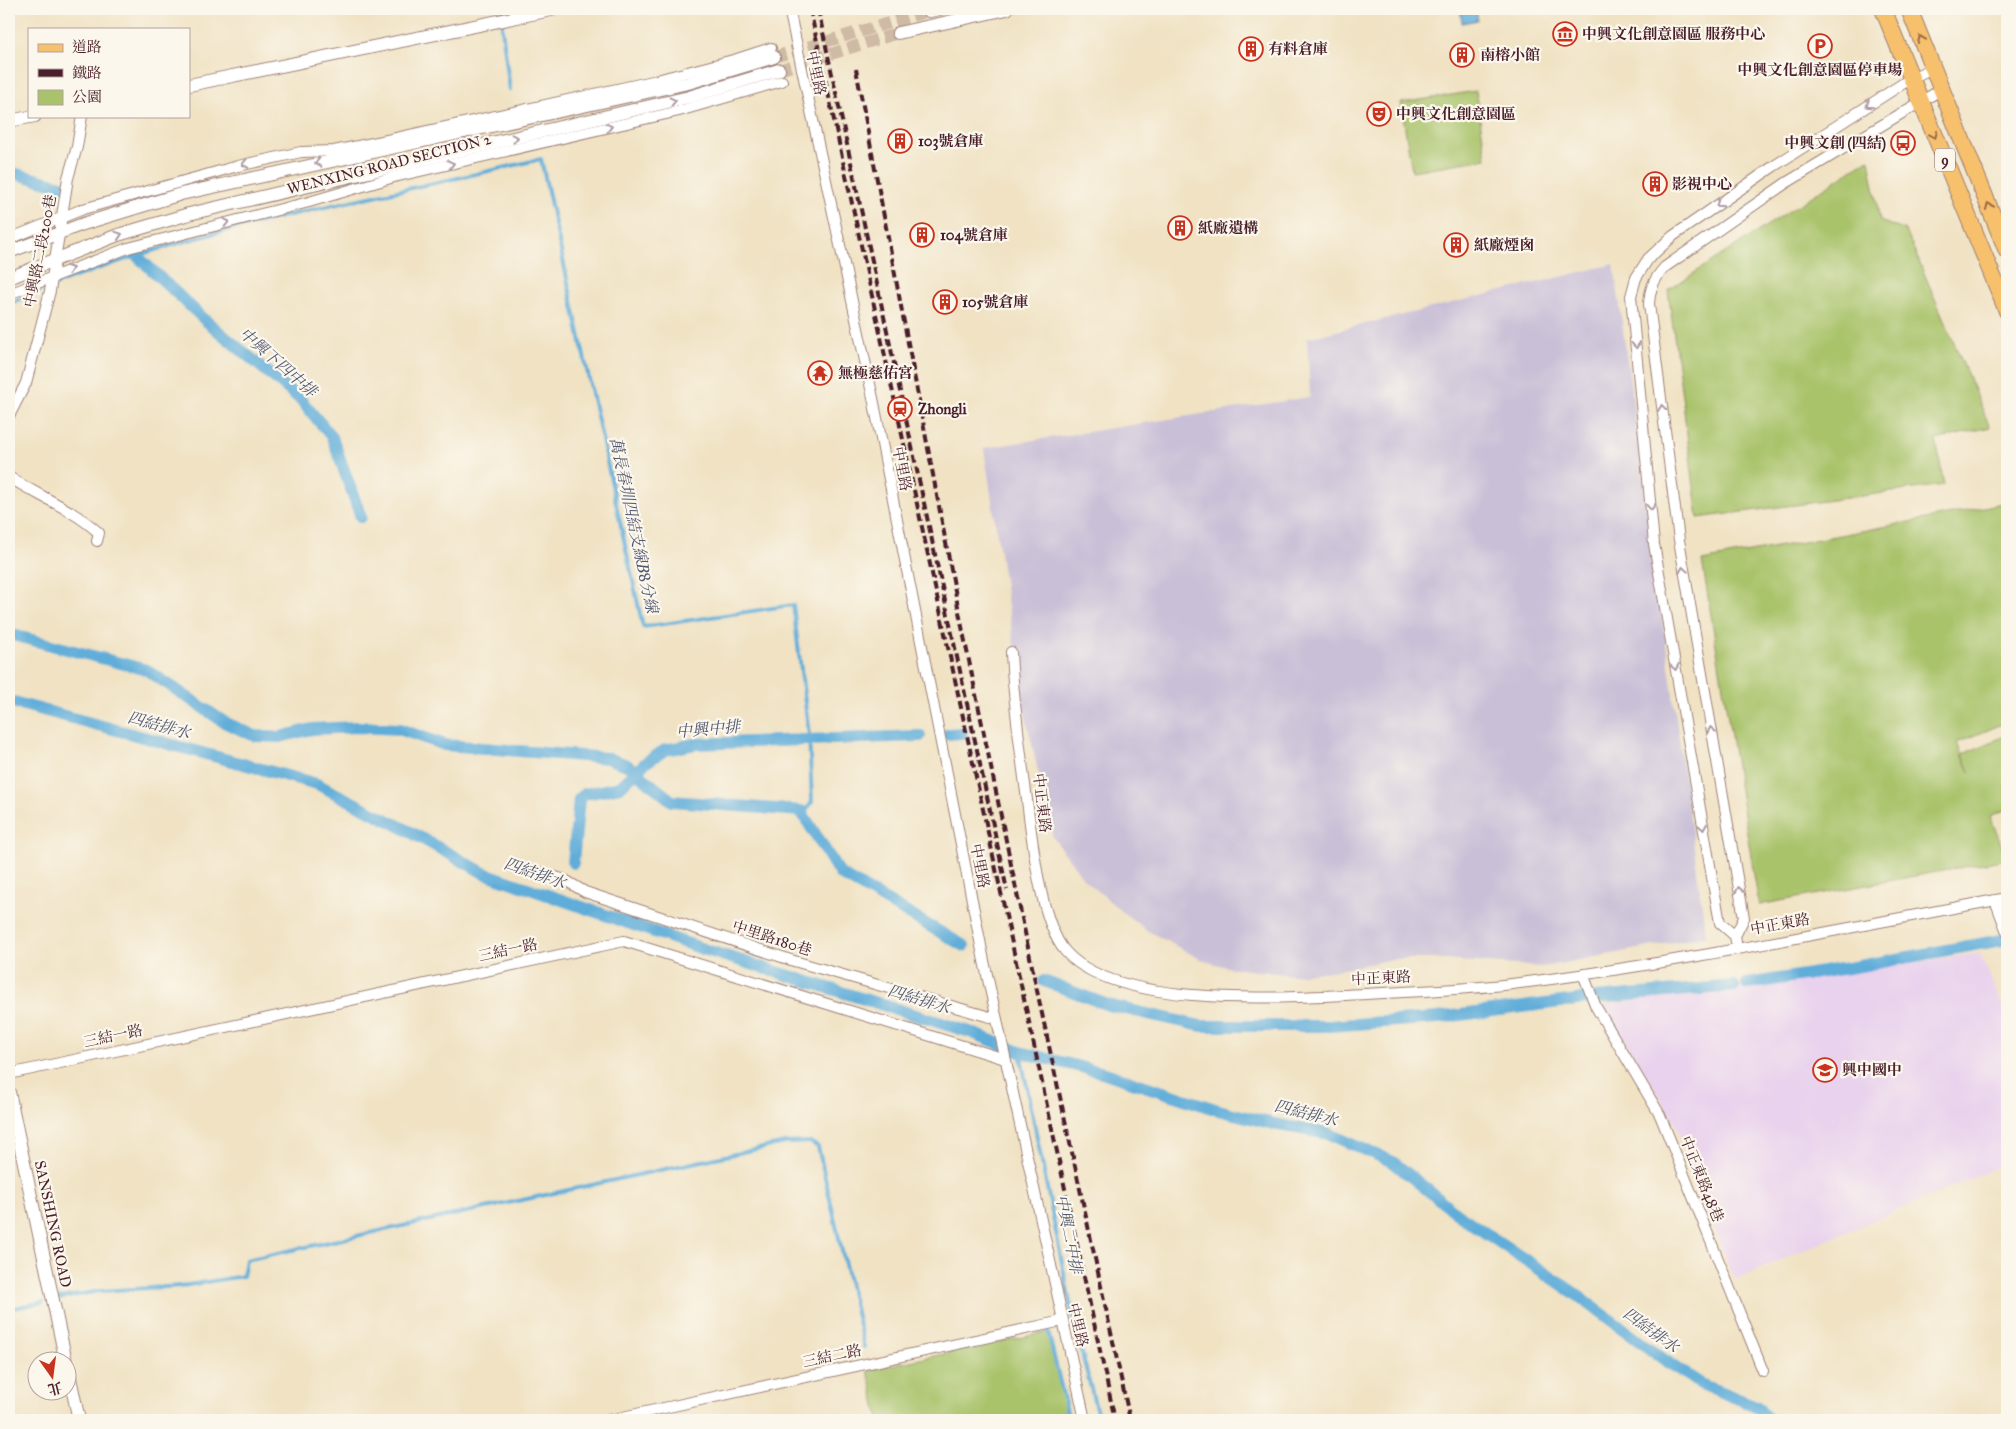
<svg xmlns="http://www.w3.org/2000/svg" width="2016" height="1429" viewBox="0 0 2016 1429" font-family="'IM FELL Great Primer','Noto Serif TC',serif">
	<rect width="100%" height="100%" fill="#fbf7ec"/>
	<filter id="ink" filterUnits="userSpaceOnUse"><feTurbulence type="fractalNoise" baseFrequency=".02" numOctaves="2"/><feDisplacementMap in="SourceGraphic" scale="10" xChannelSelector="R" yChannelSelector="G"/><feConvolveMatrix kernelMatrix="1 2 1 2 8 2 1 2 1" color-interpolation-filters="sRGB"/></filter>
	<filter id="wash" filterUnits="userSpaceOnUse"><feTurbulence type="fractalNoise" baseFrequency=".0096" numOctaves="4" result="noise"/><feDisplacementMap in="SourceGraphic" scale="20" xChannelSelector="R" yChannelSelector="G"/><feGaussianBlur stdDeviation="1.12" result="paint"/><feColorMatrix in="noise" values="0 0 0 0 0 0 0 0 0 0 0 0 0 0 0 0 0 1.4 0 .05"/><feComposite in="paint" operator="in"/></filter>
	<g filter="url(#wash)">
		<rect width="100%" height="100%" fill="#f0e2c3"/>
		<path fill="#e9d2ed" d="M1980,953l27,63v147l-273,117 -59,-157 -71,-118z"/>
		<path fill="#c9bfd7" d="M1614,264l92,672 -163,31 -112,-8h-37l-62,12 -40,4 -61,-7 -27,-7 -56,-30 -27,-20 -38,-33 -30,-41 -30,-132 -39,-257 326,-51 -3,-59z"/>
		<path fill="#a9c36a" stroke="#7a714a" d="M1476,91l10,68 -74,12 -11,-68z
			M1869,159l11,62 26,10 84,196 -54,13 8,45 -246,33 -30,-228z
			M2007,502v220l-50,21 13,29 -7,-18 44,-19v74l-17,7 17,43 -248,46 -57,-344 255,-48z
			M1047,1332l21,88h-189l-11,-50z"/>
		<path fill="#61add9" stroke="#566682" d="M1460,9h16l2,11 -16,3z"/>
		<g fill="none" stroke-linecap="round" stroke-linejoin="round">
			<path stroke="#61add9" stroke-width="4" d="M502,9v20l8,61
				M9,304c168,-76 354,-102 532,-145l102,468 150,-22 16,130 3,67 -9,13
				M1020,1052l53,266 26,102
				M57,1299l42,-8 83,-5 61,-10 3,-16 539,-117 25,-1 8,5 46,200
				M9,1309l34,-7
				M1048,1331l21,89"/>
			<path stroke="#61add9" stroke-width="12" d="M9,172l53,14
				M137,256l68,64 96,80 31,37 29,80
				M9,634l138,36 77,52 31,14 25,1 32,-8 46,-2 41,2 46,16 162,13 20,7 45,36 129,10 39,63 124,72
				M9,701l308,83 86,44 81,45 222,77 264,82 50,20 85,21 113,37 56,14 55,10 64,28 63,51 117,79 93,69 35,23 55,22 14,14
				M948,734l14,-1
				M573,863l6,-64 6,-5 35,-7 25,-24 20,-13 30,-6 225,-8
				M1044,981l64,24 93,21h128l108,-8 147,-19 150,-13
				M1747,984l107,-17 153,-28"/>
		</g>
	</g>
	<g filter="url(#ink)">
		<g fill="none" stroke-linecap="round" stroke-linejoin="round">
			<path stroke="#cfbba5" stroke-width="12" stroke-dasharray="12 6" stroke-linecap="butt" d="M774,57l155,-46
				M779,70l119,-37"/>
			<g stroke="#9d8077" stroke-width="12">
				<path id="minor" d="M789,9l84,389 111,563 101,459
					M9,239l74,-30 155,-43 63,-14 33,-1 58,-12 261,-58 84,-22 34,-11
					M9,294l119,-46 181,-46 85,-25 285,-66 103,-30
					M9,416l17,-33 24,-92 18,-113 9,-31 5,-31
					M9,477c29,19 64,32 90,56l-2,8
					M1011,652c2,45 8,89 14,133 6,42 13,134 40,166 52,60 227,46 301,43 49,-3 98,-4 146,-10 166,-20 331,-56 495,-86
					M543,873l22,7 20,12 209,69 203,58
					M1995,900l12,32
					M1735,936l-15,-13 -66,-379 -23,-248 5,-18 12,-19 25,-23 101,-70 136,-87 22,-11
					M1736,942l-1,-6 9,-18 -65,-378 -30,-236c1,-16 5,-25 16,-37l121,-84 156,-94
					M1583,974l13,33 64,108 103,256
					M9,1074l615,-133 381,118
					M609,1420l453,-99"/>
			</g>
			<g stroke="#9d8077" stroke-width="14">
				<path id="tertiary" d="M929,11l10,-2
					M898,33l109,-24
					M189,85l367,-76
					M9,121l26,-5
					M9,252l74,-28 98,-30 507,-111 86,-26
					M9,278l109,-43 71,-21 500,-117 90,-27
					M9,1092l57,270
					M68,1369l11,51"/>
			</g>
			<g stroke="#9d8077" stroke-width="18">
				<path id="primary" d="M1883,9l124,302
					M1909,9l98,242"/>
			</g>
			<use href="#minor" stroke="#fff" stroke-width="10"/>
			<use href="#tertiary" stroke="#fff" stroke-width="12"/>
			<use href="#primary" stroke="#f7c06c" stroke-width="16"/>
			<path stroke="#4a1f2b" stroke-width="4" stroke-dasharray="8 4" stroke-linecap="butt" d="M810,9l305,1411
				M818,9l189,881
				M856,69l104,548 76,369 94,434"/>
		</g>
		<defs><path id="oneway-chevron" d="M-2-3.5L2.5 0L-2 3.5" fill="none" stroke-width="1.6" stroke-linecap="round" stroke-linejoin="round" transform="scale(1.25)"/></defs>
		<g stroke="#986748">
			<use href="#oneway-chevron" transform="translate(1921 39) rotate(-112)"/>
			<use href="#oneway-chevron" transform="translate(1934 135) rotate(68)"/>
			<use href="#oneway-chevron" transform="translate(1989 206) rotate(-112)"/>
		</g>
		<g stroke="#ae9aa0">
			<use href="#oneway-chevron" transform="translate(673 101) rotate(-13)"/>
			<use href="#oneway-chevron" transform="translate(1869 105) rotate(147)"/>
			<use href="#oneway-chevron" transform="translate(609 127) rotate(-13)"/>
			<use href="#oneway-chevron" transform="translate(515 138) rotate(-13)"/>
			<use href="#oneway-chevron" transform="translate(318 163) rotate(168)"/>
			<use href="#oneway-chevron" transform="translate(245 164) rotate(168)"/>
			<use href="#oneway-chevron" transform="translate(451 164) rotate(-13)"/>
			<use href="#oneway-chevron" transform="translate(1719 204) rotate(145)"/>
			<use href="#oneway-chevron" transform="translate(226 222) rotate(-14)"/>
			<use href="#oneway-chevron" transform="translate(119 235) rotate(-18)"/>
			<use href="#oneway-chevron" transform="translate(70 269) rotate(-20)"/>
			<use href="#oneway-chevron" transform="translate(1636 345) rotate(85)"/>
			<use href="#oneway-chevron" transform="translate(1662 408) rotate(-97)"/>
			<use href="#oneway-chevron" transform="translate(1651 507) rotate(85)"/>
			<use href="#oneway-chevron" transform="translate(1683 570) rotate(-99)"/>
			<use href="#oneway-chevron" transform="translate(1675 667) rotate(80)"/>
			<use href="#oneway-chevron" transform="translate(1711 730) rotate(-100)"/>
			<use href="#oneway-chevron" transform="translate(1703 827) rotate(80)"/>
			<use href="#oneway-chevron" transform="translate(1739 890) rotate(-100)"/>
		</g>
	</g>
	<defs>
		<g id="museum-ring" transform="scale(1.25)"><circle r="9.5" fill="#fbf7ec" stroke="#c8321e" stroke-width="1.5"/><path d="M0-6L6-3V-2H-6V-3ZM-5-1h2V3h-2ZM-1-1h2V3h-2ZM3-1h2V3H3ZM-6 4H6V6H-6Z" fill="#c8321e"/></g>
		<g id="parking-ring" transform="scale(1.25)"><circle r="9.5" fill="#fbf7ec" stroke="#c8321e" stroke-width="1.5"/><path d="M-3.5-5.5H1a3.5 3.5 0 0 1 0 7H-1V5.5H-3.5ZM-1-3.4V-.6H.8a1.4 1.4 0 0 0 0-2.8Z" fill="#c8321e"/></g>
		<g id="building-ring" transform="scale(1.25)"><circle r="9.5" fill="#fbf7ec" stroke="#c8321e" stroke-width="1.5"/><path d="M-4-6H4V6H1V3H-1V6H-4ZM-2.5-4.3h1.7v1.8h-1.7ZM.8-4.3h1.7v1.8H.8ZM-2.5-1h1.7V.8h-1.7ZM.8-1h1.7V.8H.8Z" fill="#c8321e"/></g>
		<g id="theatre-ring" transform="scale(1.25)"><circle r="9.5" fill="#fbf7ec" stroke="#c8321e" stroke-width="1.5"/><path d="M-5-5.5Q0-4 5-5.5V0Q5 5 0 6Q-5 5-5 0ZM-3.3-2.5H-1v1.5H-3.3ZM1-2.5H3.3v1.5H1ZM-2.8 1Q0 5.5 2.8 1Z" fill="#c8321e"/></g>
		<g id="bus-ring" transform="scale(1.25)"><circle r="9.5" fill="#fbf7ec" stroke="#c8321e" stroke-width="1.5"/><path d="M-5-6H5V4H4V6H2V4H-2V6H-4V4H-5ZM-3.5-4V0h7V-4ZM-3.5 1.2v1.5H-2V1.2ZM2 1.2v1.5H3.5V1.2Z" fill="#c8321e"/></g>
		<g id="temple-ring" transform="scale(1.25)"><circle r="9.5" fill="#fbf7ec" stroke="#c8321e" stroke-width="1.5"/><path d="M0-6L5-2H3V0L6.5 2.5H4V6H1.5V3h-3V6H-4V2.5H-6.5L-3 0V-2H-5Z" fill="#c8321e"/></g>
		<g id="station-ring" transform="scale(1.25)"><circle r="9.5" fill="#fbf7ec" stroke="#c8321e" stroke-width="1.5"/><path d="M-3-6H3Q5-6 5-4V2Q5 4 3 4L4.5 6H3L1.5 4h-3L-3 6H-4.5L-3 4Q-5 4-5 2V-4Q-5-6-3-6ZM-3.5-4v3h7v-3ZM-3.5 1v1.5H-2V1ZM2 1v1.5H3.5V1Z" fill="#c8321e"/></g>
		<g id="school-ring" transform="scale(1.25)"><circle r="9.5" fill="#fbf7ec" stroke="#c8321e" stroke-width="1.5"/><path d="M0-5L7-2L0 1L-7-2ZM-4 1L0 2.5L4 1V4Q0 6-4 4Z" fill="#c8321e"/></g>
	</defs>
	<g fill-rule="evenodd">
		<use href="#museum-ring" x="1565" y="34"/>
		<use href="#parking-ring" x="1820" y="46"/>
		<use href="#building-ring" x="1251" y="49"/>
		<use href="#building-ring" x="1462" y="55"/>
		<use href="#theatre-ring" x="1379" y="114"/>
		<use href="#building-ring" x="900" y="141"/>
		<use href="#bus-ring" x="1903" y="143"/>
		<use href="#building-ring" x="1655" y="184"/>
		<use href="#building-ring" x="1180" y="228"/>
		<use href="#building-ring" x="922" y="235"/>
		<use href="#building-ring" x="1456" y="245"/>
		<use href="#building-ring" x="945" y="302"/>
		<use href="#temple-ring" x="820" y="373"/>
		<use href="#station-ring" x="900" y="409"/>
		<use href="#school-ring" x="1825" y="1070"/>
	</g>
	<g text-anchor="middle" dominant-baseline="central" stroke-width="4.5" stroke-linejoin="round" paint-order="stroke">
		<rect fill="#fbf7ec" stroke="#7f6065" stroke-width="1" x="1935" y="148.5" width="20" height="23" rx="4"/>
		<g font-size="14" font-weight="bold" fill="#4a1f2b">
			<text x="1945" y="160">9</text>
		</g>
		<g font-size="15" font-weight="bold" fill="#4a1f2b" stroke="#fbf7ec" text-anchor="start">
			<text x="1582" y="34">中興文化創意園區 服務中心</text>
			<text x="1268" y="49">有料倉庫</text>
			<text x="1480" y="55">南榕小館</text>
			<text x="1820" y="70" text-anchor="middle">中興文化創意園區停車場</text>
			<text x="1396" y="114">中興文化創意園區</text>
			<text x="918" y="141">103號倉庫</text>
			<text x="1886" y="143" text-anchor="end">中興文創 (四結)</text>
			<text x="1672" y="184">影視中心</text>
			<text x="1198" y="228">紙廠遺構</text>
			<text x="940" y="235">104號倉庫</text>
			<text x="1474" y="245">紙廠煙囪</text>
			<text x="962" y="302">105號倉庫</text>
			<text x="838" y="373">無極慈佑宮</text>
			<text x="918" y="409">Zhongli</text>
			<text x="1842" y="1070">興中國中</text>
		</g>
		<g font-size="15" fill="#4a1f2b" stroke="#fbf7ec">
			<text transform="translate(816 73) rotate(78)">中里路</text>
			<text transform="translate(389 164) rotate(-14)">WENXING ROAD SECTION 2</text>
			<text transform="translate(40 251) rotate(-79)">中興路二段200巷</text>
			<text transform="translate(902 469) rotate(79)">中里路</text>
			<text transform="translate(1042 803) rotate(83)">中正東路</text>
			<text transform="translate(980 866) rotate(79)">中里路</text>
			<text transform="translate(1780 924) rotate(-10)">中正東路</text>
			<text transform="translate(772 938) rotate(18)">中里路180巷</text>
			<text transform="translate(508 950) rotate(-12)">三結一路</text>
			<text transform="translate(1381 978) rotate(-3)">中正東路</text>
			<text transform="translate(113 1036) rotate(-12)">三結一路</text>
			<text transform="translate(1702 1179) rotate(68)">中正東路48巷</text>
			<text transform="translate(53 1224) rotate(78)">SANSHING ROAD</text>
			<text transform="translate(1078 1325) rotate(77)">中里路</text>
			<text transform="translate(832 1356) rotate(-12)">三結二路</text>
		</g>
		<g font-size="16" font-style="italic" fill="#535871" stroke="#fbf7ec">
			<text transform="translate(278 362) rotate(41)">中興下四中排</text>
			<text transform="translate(634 525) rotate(78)">萬長春圳四結支線B8分線</text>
			<text transform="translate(159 725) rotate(15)">四結排水</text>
			<text transform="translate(708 729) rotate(-5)">中興中排</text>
			<text transform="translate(535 873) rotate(19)">四結排水</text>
			<text transform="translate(919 999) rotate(17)">四結排水</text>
			<text transform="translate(1306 1113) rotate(14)">四結排水</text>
			<text transform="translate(1069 1234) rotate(79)">中興二中排</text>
			<text transform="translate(1651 1330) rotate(36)">四結排水</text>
		</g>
	</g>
	<rect width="2016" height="1429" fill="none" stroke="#fbf7ec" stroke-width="30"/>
	<rect x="28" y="28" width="162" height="90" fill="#fbf7ec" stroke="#b4a19f"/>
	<rect x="38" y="44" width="25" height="8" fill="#f7c06c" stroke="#b4a19f"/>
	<text x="72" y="52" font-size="15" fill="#4a1f2b">道路</text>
	<rect x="38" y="69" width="25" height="8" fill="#4a1f2b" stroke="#b4a19f"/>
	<text x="72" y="78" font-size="15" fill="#4a1f2b">鐵路</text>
	<rect x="38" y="90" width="25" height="15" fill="#a9c36a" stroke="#b4a19f"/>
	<text x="72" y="102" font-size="15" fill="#4a1f2b">公園</text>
	<g transform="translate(52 1376) rotate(166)"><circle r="24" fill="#fbf7ec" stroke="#b4a19f"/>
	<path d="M0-4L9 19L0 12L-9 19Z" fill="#c8321e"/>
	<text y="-8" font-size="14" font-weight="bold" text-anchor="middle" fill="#4a1f2b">北</text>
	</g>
</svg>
